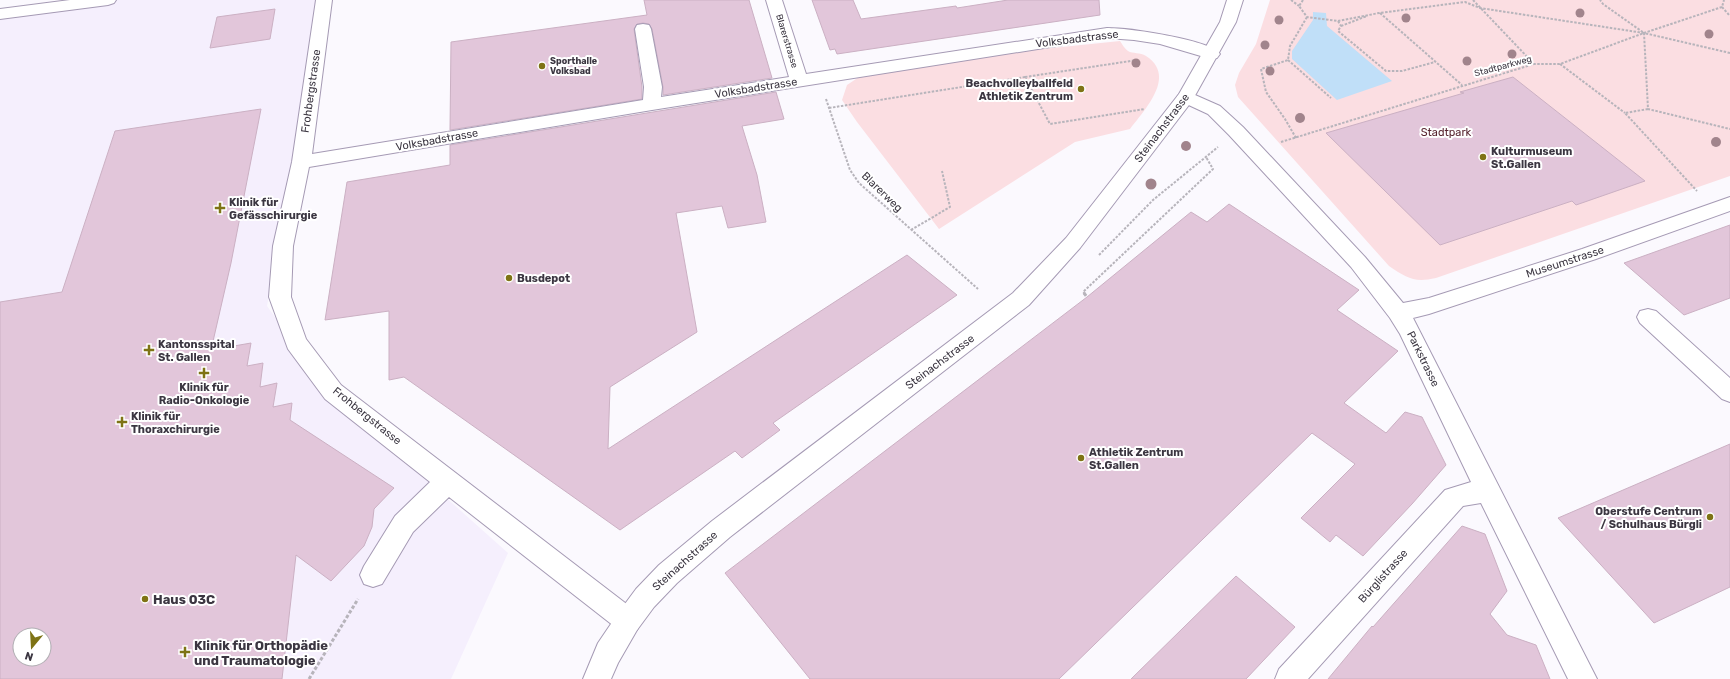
<svg xmlns="http://www.w3.org/2000/svg" width="1730" height="679" viewBox="0 0 1730 679" font-family="Rubik,sans-serif">
	<rect width="100%" height="100%" fill="#fbf9fe"/>
	<path fill="#f5effd" fill-rule="evenodd" d="M113,0h210l-56,306 63,88 178,159 -57,126h-451v-664zM20,635h24v24h-24z"/>
	<path fill="#fbdee2" d="M1270,0h460v176l-294,102c-22,5 -29,0 -47,-12l-151,-169 -3,-12 4,-12 17,-29z
		M1120,41c2,3 5,8 8,10 5,3 12,1 18,5 31,20 -1,53 -16,73l-55,13 -136,87 -82,-107 -15,-22 5,-15 12,-8 154,-25z"/>
	<path fill="#c0dff8" d="M1313,12l13,1 1,13 65,55 -55,19 -45,-41v-8l21,-31z"/>
	<path fill="#e2c6da" stroke="#cbb0c3" fill-rule="evenodd" d="M644,0h105l23,78 -109,17v-8l-11,-58 -3,-5 -6,-1 -6,1 -3,5 8,58v12l-192,31 1,-88 196,-27z
		M812,0h41l8,19 95,-13 1,2 51,-8h91l1,15 -263,39 -2,-5 -5,1z
		M275,9l-5,30 -60,9 7,-31z
		M1513,77l132,104 -69,24 -4,-4 -132,44 -114,-112 138,-40 -4,-1z
		M776,92l8,27 -42,7 15,49 9,47 -38,6 -6,-22 -46,7 21,119 -87,55 -2,62 299,-194 50,40 -184,128 7,7 -38,28 -7,-7 -115,79 -216,-153 -15,3v-69l-64,9 22,-138 103,-17v-20z
		M261,109l-30,154 -20,87 40,-7 -4,23 16,-3 -3,24 17,-4 -4,24 19,-4 -2,17 104,68 -20,21 -2,18 -8,19 -33,35 -35,-26 -14,124h-282v-377l62,-10 53,-161zM20,635h24v24h-24z
		M1229,204l130,86 -22,20 61,41 -54,52 42,30 19,-21 17,5 24,48 -34,39 -49,52 -27,-21 -6,7 -29,-24 54,-54 -43,-31 -253,246h-249l-85,-106 362,-276 104,-85 16,10z
		M1730,225v73l-46,17 -60,-52z
		M1730,444v143l-76,36 -96,-105z
		M1462,526l23,8 22,57 -17,23 17,21 29,10 14,34h-222l44,-53 1,1z
		M1236,576l59,51 -49,52h-115z"/>
	<g fill="none" stroke-linecap="round" stroke-linejoin="round">
		<g stroke="#a59ab4" stroke-width="2">
			<path id="minor" d="M316,0h16l-20,154 331,-54 1,-13 -9,-58 2,-4 6,-1 6,1 2,4 11,58 -1,10 128,-20 -23,-77h16l24,74 301,-46c20,0 102,11 113,26l-3,4 -6,1 -51,-15 -26,-4 -27,-2 -455,72 -343,57 -16,79 -2,51 15,42 35,46 296,227 4,9 -4,9 -9,4 -9,-4 -170,-133 -36,35 -31,52 -9,3 -9,-3 -4,-9 4,-9 31,-50 35,-34 -105,-83 -37,-50 -19,-52 4,-51 19,-84z
				M1186,91l34,15 23,21 122,130 38,46 26,-5 153,-49 148,-52v14l-134,48 -167,55 -16,4 184,361h-29l-87,-176 -18,3 -155,173h-33l4,-10 166,-179 26,-8 -71,-148 -10,-16 -39,-51 -122,-132 -21,-21 -28,-13 -3,-4 3,-4z
				M1648,309l8,2 74,67v24l-8,-3 -82,-76 -3,-6 3,-6z"/>
		</g>
		<g stroke="#a59ab4" stroke-width="2">
			<path id="major" d="M70,0h46l-2,3 -6,2 -108,14v-10z
				M1227,0h16l-7,22 -44,79 -112,147 -51,57 -299,232 -53,46 -23,24 -17,23 -19,33 -7,16h-28l15,-36 21,-31 17,-23 23,-24 53,-44 301,-228 53,-55 113,-144 41,-72z"/>
		</g>
		<path stroke="#b7b4bb" stroke-width="2" stroke-dasharray="2.5 1.5" stroke-linecap="butt" d="M1291,0l8,6
			M1303,0l-4,6 8,11 31,4 41,-8 86,-11 15,6 164,25 -41,-29 -3,-4
			M1473,0l61,64
			M1722,7l8,9
			M1380,13l82,72
			M1338,21l3,5 -3,5 48,40h16l33,-9
			M1341,26l26,-10
			M1730,53l-86,-20 4,76 82,20
			M1288,60l43,38
			M1560,64l65,49
			M1025,77l112,-17
			M826,99l24,71 9,13 119,106
			M829,108l196,-31 25,47 95,-15
			M1648,109l-23,4 72,78
			M1296,138l-11,-19 -19,-27 -5,-23 27,-9 2,-14 17,-29
			M1281,142l253,-78h26l84,-31 78,-26 2,-7
			M911,230l39,-23 -8,-36
			M1099,255l54,-55 65,-53
			M1085,294l-2,-2 130,-123 -7,-12"/>
		<path stroke="#b7b4bb" stroke-width="3" stroke-dasharray="3.5 2" stroke-linecap="butt" d="M1084,293l3,4
			M309,679l49,-80"/>
		<use href="#minor" fill="#fff" fill-rule="evenodd"/>
		<use href="#major" fill="#fff" fill-rule="evenodd"/>
	</g>
	<g fill="#a1848c">
		<circle cx="1580" cy="13" r="4.5"/>
		<circle cx="1406" cy="18" r="4.5"/>
		<circle cx="1279" cy="20" r="4.5"/>
		<circle cx="1709" cy="34" r="4.5"/>
		<circle cx="1265" cy="45" r="4.5"/>
		<circle cx="1512" cy="54" r="4.5"/>
		<circle cx="1467" cy="61" r="4.5"/>
		<circle cx="1136" cy="63" r="4.5"/>
		<circle cx="1270" cy="71" r="4.5"/>
		<circle cx="1300" cy="118" r="5"/>
		<circle cx="1716" cy="142" r="5"/>
		<circle cx="1186" cy="146" r="5"/>
		<circle cx="1151" cy="184" r="5.5"/>
	</g>
	<g fill="#7e7315" stroke="#fff" stroke-width="1.5">
		<circle cx="542" cy="66" r="4"/>
		<circle cx="1081" cy="89" r="4"/>
		<circle cx="1483" cy="157" r="4"/>
		<path d="M218 202h4v4h4v4h-4v4h-4v-4h-4v-4h4z"/>
		<circle cx="509" cy="278" r="4"/>
		<path d="M147 344h4v4h4v4h-4v4h-4v-4h-4v-4h4z"/>
		<path d="M202 367h4v4h4v4h-4v4h-4v-4h-4v-4h4z"/>
		<path d="M120 416h4v4h4v4h-4v4h-4v-4h-4v-4h4z"/>
		<circle cx="1081" cy="458" r="4"/>
		<circle cx="1710" cy="517" r="4"/>
		<circle cx="145" cy="599" r="4"/>
		<path d="M183 646h4v4h4v4h-4v4h-4v-4h-4v-4h4z"/>
	</g>
	<g text-anchor="middle" dominant-baseline="central" stroke-width="4" stroke-linejoin="round" paint-order="stroke">
		<g font-size="9" fill="#3b3641" stroke="#fff">
			<text transform="translate(787 41) rotate(73)">Blarerstrasse</text>
			<text transform="translate(1503 66) rotate(-15)">Stadtparkweg</text>
		</g>
		<g font-size="9" font-weight="bold" fill="#3b3641" stroke="#fff" text-anchor="start">
			<text x="550" y="61">Sporthalle<tspan x="550" dy="10">Volksbad</tspan></text>
		</g>
		<g font-size="11" fill="#3b3641" stroke="#fff">
			<text transform="translate(1077 39) rotate(-7)">Volksbadstrasse</text>
			<text transform="translate(756 88) rotate(-9)">Volksbadstrasse</text>
			<text transform="translate(311 91) rotate(-82)">Frohbergstrasse</text>
			<text transform="translate(1162 128) rotate(-53)">Steinachstrasse</text>
			<text transform="translate(437 140) rotate(-10)">Volksbadstrasse</text>
			<text transform="translate(882 192) rotate(44)">Blarerweg</text>
			<text transform="translate(1565 262) rotate(-18)">Museumstrasse</text>
			<text transform="translate(1423 359) rotate(64)">Parkstrasse</text>
			<text transform="translate(940 362) rotate(-37)">Steinachstrasse</text>
			<text transform="translate(367 416) rotate(39)">Frohbergstrasse</text>
			<text transform="translate(685 561) rotate(-42)">Steinachstrasse</text>
			<text transform="translate(1383 576) rotate(-48)">Bürglistrasse</text>
		</g>
		<g font-size="11" font-weight="bold" fill="#3b3641" stroke="#fff" text-anchor="start">
			<text x="1073" y="83" text-anchor="end">Beachvolleyballfeld<tspan x="1073" dy="13">Athletik Zentrum</tspan></text>
			<text x="1491" y="151">Kulturmuseum<tspan x="1491" dy="13">St.Gallen</tspan></text>
			<text x="229" y="202">Klinik für<tspan x="229" dy="13">Gefässchirurgie</tspan></text>
			<text x="517" y="278">Busdepot</text>
			<text x="158" y="344">Kantonsspital<tspan x="158" dy="13">St. Gallen</tspan></text>
			<text x="204" y="387" text-anchor="middle">Klinik für<tspan x="204" dy="13">Radio-Onkologie</tspan></text>
			<text x="131" y="416">Klinik für<tspan x="131" dy="13">Thoraxchirurgie</tspan></text>
			<text x="1089" y="452">Athletik Zentrum<tspan x="1089" dy="13">St.Gallen</tspan></text>
			<text x="1702" y="511" text-anchor="end">Oberstufe Centrum<tspan x="1702" dy="13">/ Schulhaus Bürgli</tspan></text>
		</g>
		<g font-size="11" fill="#57242f" stroke="#fff">
			<text x="1446" y="132">Stadtpark</text>
		</g>
		<g font-size="13" font-weight="bold" fill="#3b3641" stroke="#fff" text-anchor="start">
			<text x="153" y="599">Haus 03C</text>
			<text x="194" y="645">Klinik für Orthopädie<tspan x="194" dy="15">und Traumatologie</tspan></text>
		</g>
	</g>
	<g transform="translate(32 647) rotate(198)"><circle r="19" fill="#ffffff" stroke="#b1afb3"/>
	<path d="M0-3L7 15L0 10L-7 15Z" fill="#7e7315"/>
	<text y="-6" font-size="11" font-weight="bold" text-anchor="middle" fill="#3b3641">N</text>
	</g>
</svg>
